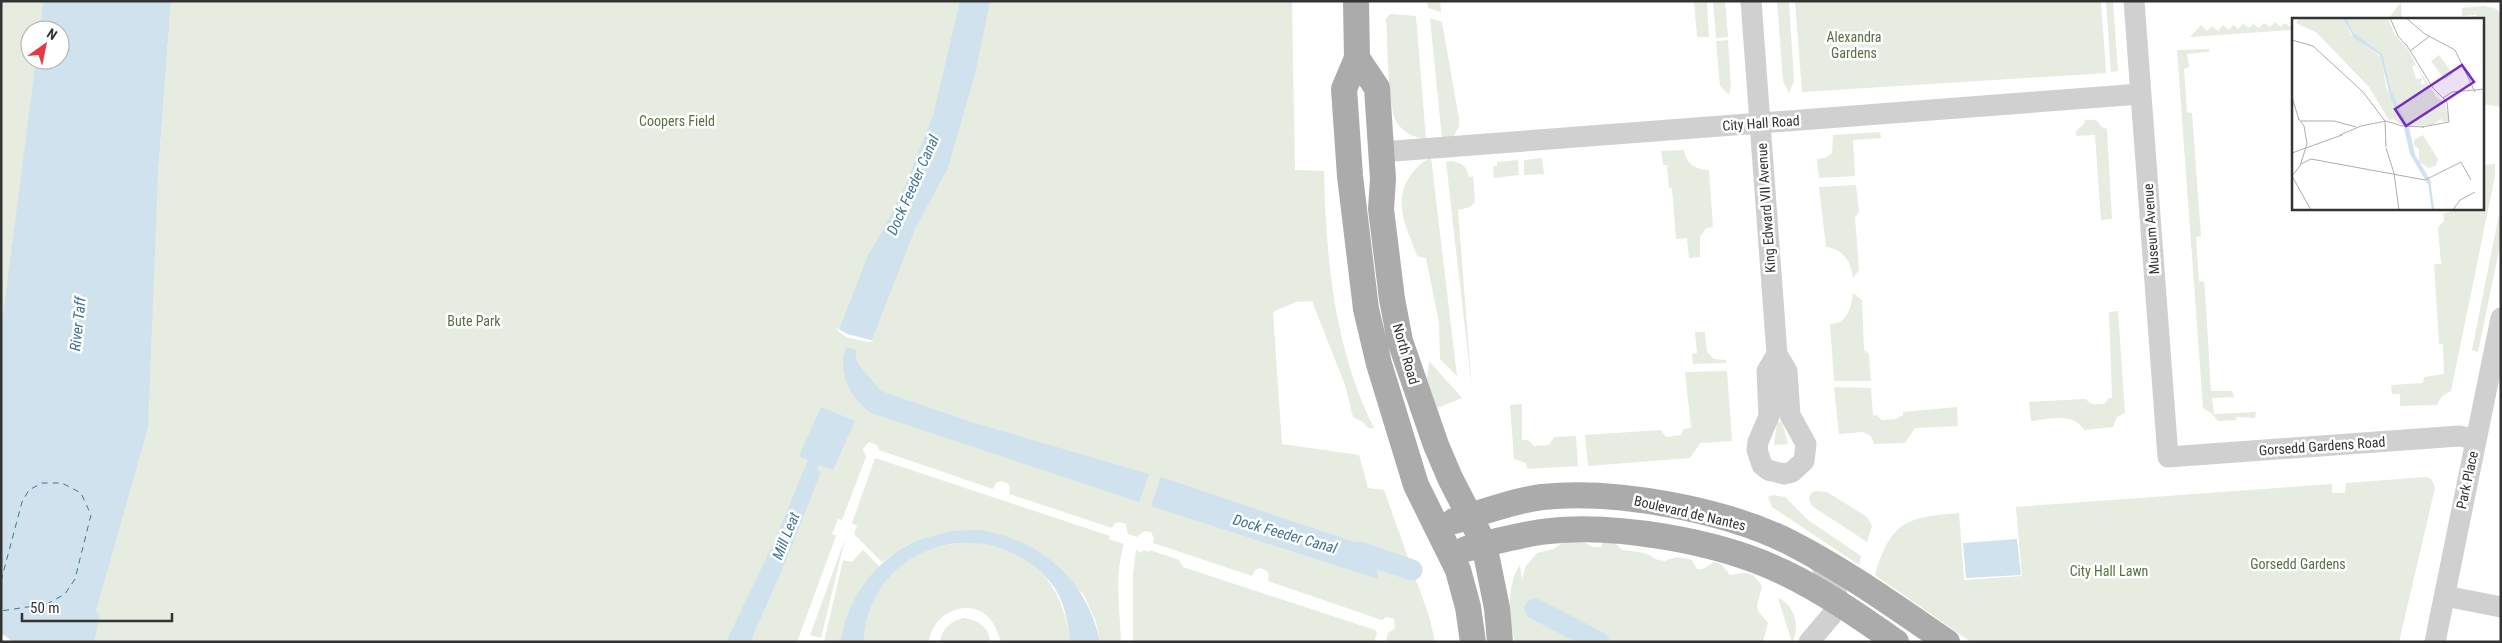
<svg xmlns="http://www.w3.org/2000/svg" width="2502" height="643" viewBox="0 0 2502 643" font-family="'Roboto Condensed',sans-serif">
	<rect width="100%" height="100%" fill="#fff"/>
	<path fill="#e6ecdf" d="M1,1h42l-3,29h-10v30h18l-17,43 -30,226z
		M171,1h1121l3,169 29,1c2,88 10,177 50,257h-6l-5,-6 -10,-5 -8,-32 -33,-84 -16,1 -23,10 9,132 77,11 9,33 16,2 46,129 5,23h-49l2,-9 7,-5 -1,-9 -8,-2 -4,3 -114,-39 1,-6 -3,-5 -6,-2 -5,2 -3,6 -99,-33 1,-5 -3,-6 -7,-1 -7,6 -9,-3 -2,-10 -6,-2 -5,1 -3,5 -103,-34 1,-6 -2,-5 -8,-2 -4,2 -3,6 -114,-39 -2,-5 -8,-3 -6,7 3,8 -24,63 -4,-1 -6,15 4,2 -39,106h-726l25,-31 34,-126 28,-310z
		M1427,1h13l1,11 -13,-4z
		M1694,1h13l2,36h-12z
		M1713,1h12l3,36 -12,1z
		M1777,1h12l5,80 -5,12 -6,-12z
		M1795,1h306l5,72 -304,19z
		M2106,1h7l5,70 -7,1z
		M2401,2l1,17h-14z
		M2484,6l13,3 4,6v92l-18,-3v-85h-35l28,-3v-6l-1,5 -13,1v-8z
		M1390,14l26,2 10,123c-12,-2 -21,-5 -29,-16 -10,-15 -9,-82 -11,-104z
		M1430,18l12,4 17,97v7l-5,10 -12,2z
		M2275,22l6,5 4,-4 5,4 3,-3v6l-103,7 11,-12 6,6 5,-5 6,5 5,-6 6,5 4,-5 5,4 5,-5 6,4 4,-4 6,4 5,-5 6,4z
		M1728,40l3,46 -2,9 -9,-9 -4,-45z
		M2209,49v3l-22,2 2,13 -5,2 3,43 5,1 9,123 -5,1 3,44 5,1 1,9 6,100h21l2,6 -22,1 2,16 42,-2 -1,6 -18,-1 -1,3 -18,1 -7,-8 -8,-5 -26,-358z
		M2085,120h11l6,7 5,2 5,90 -11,1 -6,-85 -19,1v-5l8,-7z
		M1880,132l1,6 -28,2 2,36 -36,2 -2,-19 8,-1 7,-5 1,-18z
		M1684,150c2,14 12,20 25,20l4,57 -7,1 -6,9v20l-11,1 -2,-20 -11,1 -4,-51h-3l-2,-23h-4l-2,-14z
		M1431,158l26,218 -17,-17 -1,-36 -13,-65 -9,-2c-10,-30 -27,-55 -4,-84 5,-6 10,-11 18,-14z
		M1542,158l2,16 -20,1v-15z
		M1518,160l1,15 -25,3 -1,-12h4v-4z
		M1451,161c11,2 15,4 18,16l4,-1 2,26 -5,5 -12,3 14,180 -26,-228z
		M2495,164v12l-44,215 -9,5 -5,9 -37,1v-12h-8l-1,-9 32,-2 1,-6 20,-3 -1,-30h-4l-5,-80h7l-3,-37 6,-6 -1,-7 14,-5h26v-41l1,-3z
		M1856,185l3,27 -4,5 4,53 -6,8c-2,-17 -10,-29 -27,-31l-7,-60z
		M2499,214l2,27 -23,111 -6,-2z
		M1853,293l9,7 2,50 5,4 2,27h-37l-4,-57c17,0 21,-16 23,-31z
		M2118,311l7,102 -8,4 -4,10 -29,3c-10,-18 -34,-11 -53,-9l-2,-19 56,-3 7,5h12l5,-6h3l-3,-86z
		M1695,332h10l2,20 7,7 12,1v3l-33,1 -1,-10 5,-1z
		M1429,361l33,37 -25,10 -10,-29z
		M1727,371l5,70 -32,2 -10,15 -102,8 -3,-31 76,-5 5,7 15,-2 3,-6 7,-1 -6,-56z
		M1834,387l37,1 2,28 4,-1 5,5 14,-1 7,-4v-3l54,-5 1,19 -43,2 -10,15 -31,1 -3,-8 -8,-4 -24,2z
		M1522,404v36h6l6,6 15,-1 5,-8 22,-1 2,30 -51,3 -1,-6 -12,-4 -4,-54z
		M1777,422h5l6,22 -14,1z
		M875,458l235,78 -1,3 15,5c-10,32 -4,65 -3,98h-21l-4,-20 -13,-29 -98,-62 -76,13 -27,18 -28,-28 3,-8 -5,-3z
		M2427,477l5,3 3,8 -36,154h-428l-96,-67c16,-53 30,-58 84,-62l5,67 58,-4 -6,-69 316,-23v9h13l1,-10z
		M1816,491l11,1 40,25 5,9 -5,16 -55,-36 -3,-7 2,-6z
		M1773,495l12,2 23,23 53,36 -2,9 -87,-58 -4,-10z
		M845,539l-24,99 -11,-3z
		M1579,540l14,7h8l2,-5 12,1 7,7 17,2 11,3 5,4 9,2 13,-4 15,3 5,9h6l11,-7 7,2 9,11c18,-3 21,-5 32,11l-5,19 1,6 10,12 -5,18 -248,1c-7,-20 -8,-61 5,-77l2,14 4,-13 11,-13 17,-4 8,-6z
		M971,541c11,3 24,4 34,8 41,15 61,52 65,93h-69c-3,-9 -6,-18 -13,-25 -15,-17 -45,-8 -54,10 -3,5 -5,9 -5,15h-65c-3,-38 28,-77 61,-92 13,-5 32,-6 46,-9z
		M863,550l16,16c-20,23 -33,46 -39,76h-16l19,-82 9,2z
		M1136,550l6,3 1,-3 6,2 1,-2 29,10 4,7 192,63 2,3 -3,9h-241v-68z
		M1778,598c16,6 23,29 14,44z
		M964,618c14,2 25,9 26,24h-50c2,-14 11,-21 24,-24z"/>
	<path fill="#cfe2ee" d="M43,1h128l-13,174 -10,252 -52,184 4,5 -6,26h-81l-12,-9v-304l35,-269h24v-30h-20z
		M960,1h30l-15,73 -27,94 -33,61 -43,111 -25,-6 -8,-4 29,-75 17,-28 20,-41 28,-70z
		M846,347l10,3v10l4,6 21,25 90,31 178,52 -10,28 -268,-89c-21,-15 -34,-41 -25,-66z
		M821,407l34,14 -22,49 -14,-5 -2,5 4,2 -36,91 -35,79h-24l48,-100 34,-82 -9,-4z
		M1161,477l214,72 3,30 -227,-73z
		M952,531c11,0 24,-2 34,0 59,12 102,52 114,111h-30c-2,-19 -5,-39 -16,-55 -44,-60 -135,-59 -175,4 -9,15 -16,34 -15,51h-24c8,-41 30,-76 68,-97 13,-7 30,-10 44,-14z
		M2017,539l4,36 -55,3 -3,-35z"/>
	<path fill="#fff" d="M837,328l10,6 27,7 -6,1 -22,-5 -8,-6z"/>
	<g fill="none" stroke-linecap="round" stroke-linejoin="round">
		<path stroke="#cfe2ee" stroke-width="21" d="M1359,552l53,18
			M1535,609l64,33"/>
		<path stroke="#3f7597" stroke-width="1" stroke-dasharray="6 5" stroke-linecap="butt" d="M1,581l21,-79 7,-12 13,-7h20l19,10 10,22 -16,64 -10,15 -18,10 -46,7"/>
		<path stroke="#d0d0d0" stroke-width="21" d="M1751,1l26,353 10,17 3,44 16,29 -2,17 -12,11 -8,2 -16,-4 -6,-5 -5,-15 1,-8 11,-26 -2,-45 10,-17
			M2134,1l34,456 291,-21 16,3
			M1381,152l759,-58
			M2445,596l56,11
			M1809,642l22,-26 8,-13 -6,-21 -16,-23
			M2435,642l66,-324"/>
		<path stroke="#ababab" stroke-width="26" d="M1356,1l1,57 -13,31 6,87 16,133 13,55 37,121 42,85 10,37 5,35
			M1357,58l20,30 6,91 -2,30 11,90 8,42 36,104 14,33 34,66 13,64 3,34
			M1454,521c29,-9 58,-20 88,-24 74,-8 185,13 251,47 54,28 104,64 154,98
			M1466,549c25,-7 50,-13 75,-17 70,-10 178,9 242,40 40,19 77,45 113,70"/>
	</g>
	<g text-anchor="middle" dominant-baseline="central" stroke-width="5" stroke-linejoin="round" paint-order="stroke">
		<g font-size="14" fill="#56703f" stroke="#fff">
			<text x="1854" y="37">Alexandra<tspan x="1854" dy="16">Gardens</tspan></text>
			<text x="677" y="121">Coopers Field</text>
			<text x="474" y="321">Bute Park</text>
			<text x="2298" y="564">Gorsedd Gardens</text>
			<text x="2109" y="571">City Hall Lawn</text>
		</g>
		<g font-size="14" fill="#333" stroke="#fff">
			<text transform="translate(1761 123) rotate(-4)">City Hall Road</text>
			<text transform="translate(1766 208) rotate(-94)">King Edward VII Avenue</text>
			<text transform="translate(2151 229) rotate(-94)">Museum Avenue</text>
			<text transform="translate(1406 354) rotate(74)">North Road</text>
			<text transform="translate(2322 446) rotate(-4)">Gorsedd Gardens Road</text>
			<text transform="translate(2467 480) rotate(-78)">Park Place</text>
			<text transform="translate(1690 513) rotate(13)">Boulevard de Nantes</text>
		</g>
		<g font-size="15" font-style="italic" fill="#3f7597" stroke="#fff">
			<text transform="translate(913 185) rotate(-66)">Dock Feeder Canal</text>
			<text transform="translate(78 324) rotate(-84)">River Taff</text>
			<text transform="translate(1285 534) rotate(16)">Dock Feeder Canal</text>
			<text transform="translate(786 536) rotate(-68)">Mill Leat</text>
		</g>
	</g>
	<g transform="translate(2292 18)">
		<rect width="192" height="192" fill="#fff"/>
		<path d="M7,0h45l7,17 30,22 5,30 17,39 -10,-7 -4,1 -20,-33 -52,-54 -21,-10zM55,0h41l7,17 12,13 9,17 -4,1 4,13 6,-1 -1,7 4,-2 -9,-18 21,33 8,4 4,19 -9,1 5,-1h-4l2,-3 -11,7 -23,1 -18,-36 -8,-34 -30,-24zM147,37l14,19 -8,6 -14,-19zM131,117l15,24 -2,6 -7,3 -10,-6v-13l-5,-4v-5z" fill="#e6ecdf"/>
		<path d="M51,0h4l6,14 30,23 8,35 18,36h-6l-13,-29 -10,-42 -26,-17zM112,110h5l6,27 17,28h-5l-17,-29z" fill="#cfe2ee"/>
		<path fill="none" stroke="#cfe2ee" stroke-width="2.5" d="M114,109l6,26 17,28 4,29"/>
		<path fill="none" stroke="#adadad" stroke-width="1" d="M98,0l8,18 8,9M114,0l19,16 30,16 20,42M0,22l21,6 50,46 22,29M114,26l27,44 14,14 2,20M118,33l20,-15M0,79l7,23M151,80l9,-6 33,-3M9,103h33l22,6M93,103l1,26M130,109l27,-5M48,117l21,-9 25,-5 16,5 22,1M94,130l8,25 5,37M0,135l50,-18M9,146l10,-5 114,21 36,-18 10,18M0,158l19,34M0,158l8,-10 7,-22 -3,-18 -6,-8M161,192l7,-10 15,-8"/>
		<path fill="#7b2cbf" fill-opacity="0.15" stroke="#7b2cbf" stroke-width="2.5" d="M170,47l12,17 -68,44 -11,-17z"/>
		<rect width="192" height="192" fill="none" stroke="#333" stroke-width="2.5"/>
	</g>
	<rect width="2502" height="643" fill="none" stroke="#333333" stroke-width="5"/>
	<g transform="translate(45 45) rotate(33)"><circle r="24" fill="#ffffff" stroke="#adadad"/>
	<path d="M0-4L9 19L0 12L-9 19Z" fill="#e63946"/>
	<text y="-8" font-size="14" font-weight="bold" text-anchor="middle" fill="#333333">N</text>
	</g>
	<path d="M22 613v8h150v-8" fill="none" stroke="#333333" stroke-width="2.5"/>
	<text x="30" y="613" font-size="15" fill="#333333" stroke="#ffffff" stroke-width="4" paint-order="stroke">50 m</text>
</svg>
